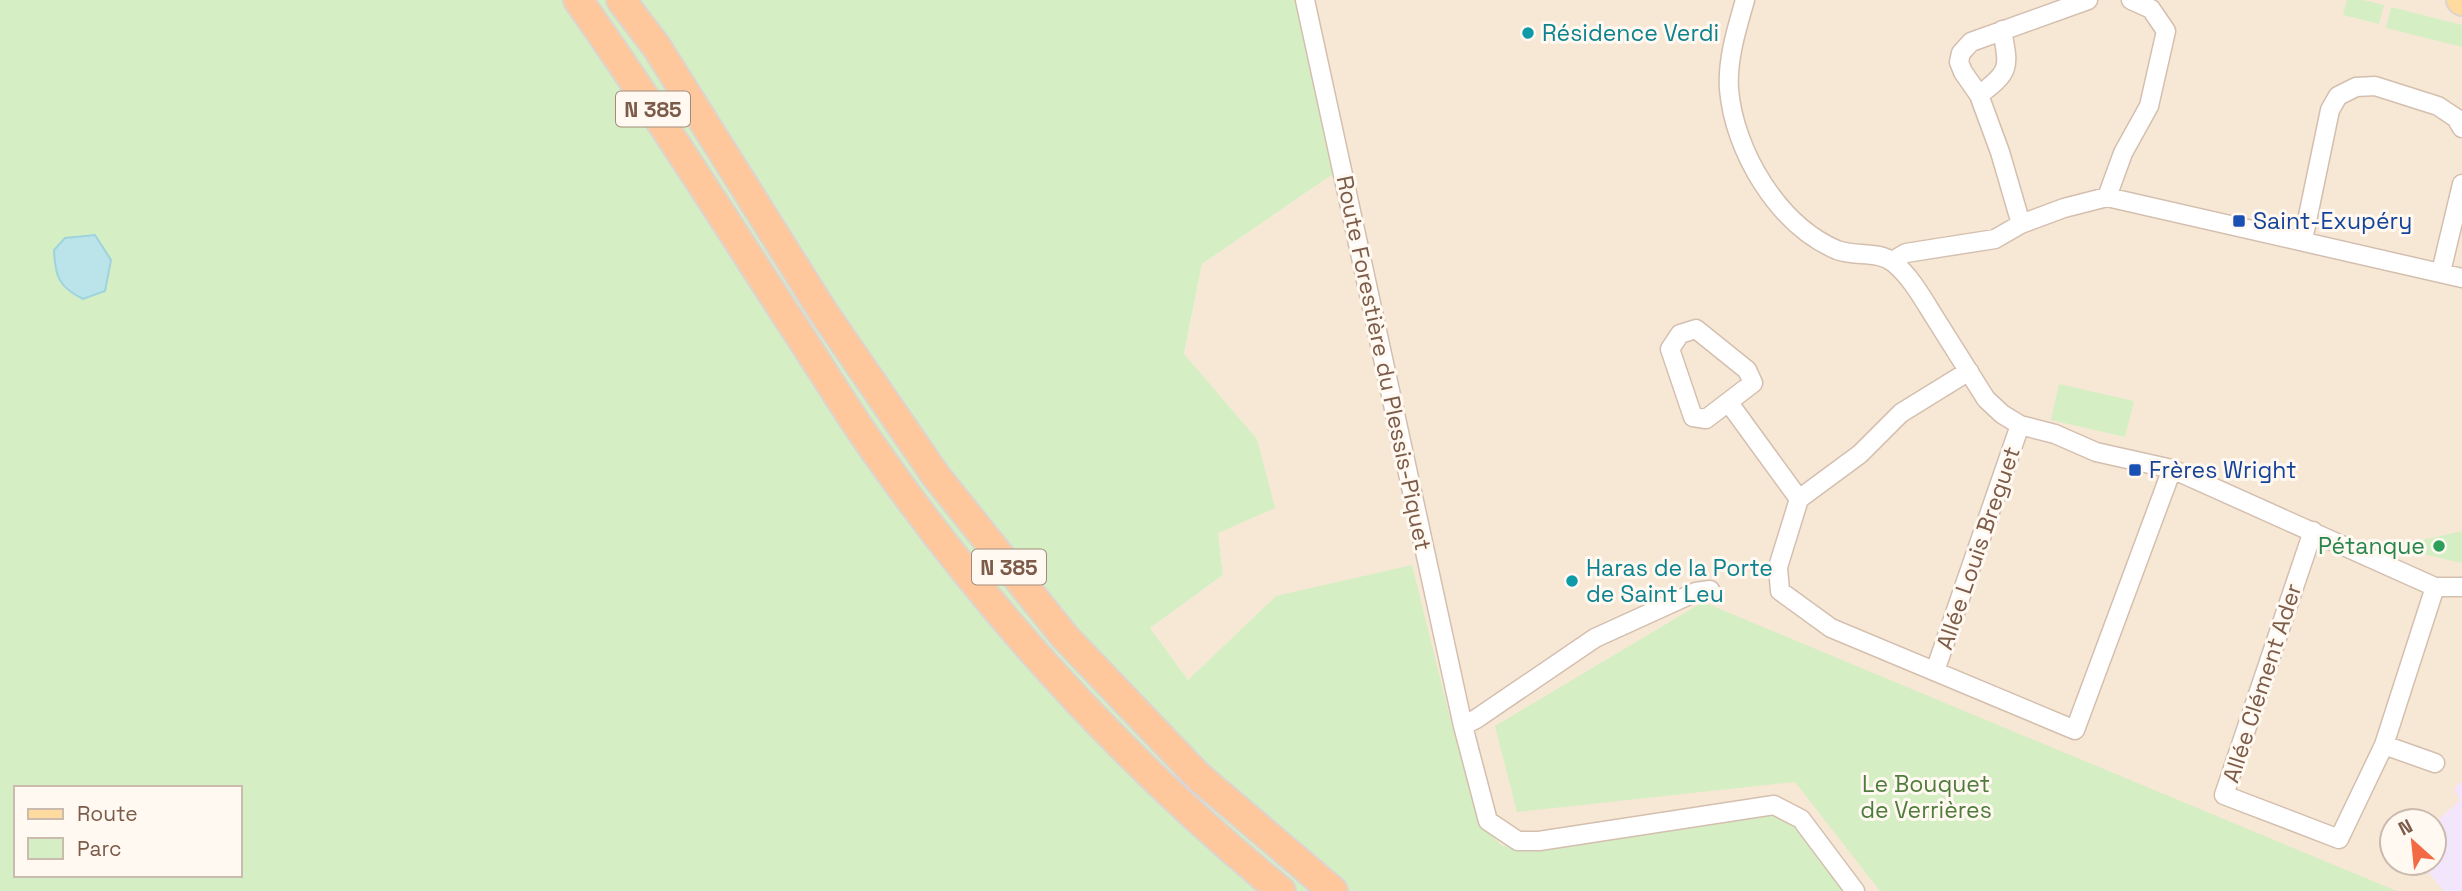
<svg xmlns="http://www.w3.org/2000/svg" width="2462" height="891" viewBox="0 0 2462 891" font-family="'Space Grotesk',sans-serif">
	<rect width="100%" height="100%" fill="#fef6e8"/>
	<path fill="#f7e8d6" fill-rule="evenodd" d="M1298,0h1164v891h-617l-79,-78 -234,38 -31,-6 -22,-24 -28,-99 -175,-126 -88,84 -38,-52 73,-53 -5,-42 39,-94 -73,-84 18,-91 134,-92zM2392,821h42v42h-42z"/>
	<path fill="#f3e5fb" d="M2462,781v110h-18l-23,-28h13v-39l26,-24 -6,-11z"/>
	<path fill="#d5eec4" fill-rule="evenodd" d="M0,0h1298l38,172 -134,92 -18,90 73,85 18,69 -57,25 5,42 -73,53 38,52 88,-84 136,-31 39,157 28,98 22,25 31,6 234,-38 29,13 50,65h-1845zM16,788h224v87h-224z
		M2347,0h16l21,5 -5,19 -36,-9z
		M2391,7l71,18v22l-76,-19z
		M2059,384l75,17 -9,36 -74,-17z
		M2462,531v32l-52,-12 12,-11z
		M1703,602l636,265 58,24h-517l-85,-109 -278,30 -22,-86z"/>
	<path fill="#bae3ea" stroke="#9fd4dd" stroke-width="2" d="M95,235l16,25 -6,31 -22,8c-24,-12 -28,-22 -29,-49l11,-12z"/>
	<g fill="none" stroke-linecap="round" stroke-linejoin="round">
		<g stroke="#d4bfaf" stroke-width="21">
			<path id="minor" d="M1305,0l158,726 25,95 30,20h21l235,-36 27,14 54,72
				M1745,0c-8,28 -18,59 -16,89 5,62 49,136 108,161 18,7 41,0 57,13 17,14 29,36 41,55 17,27 34,54 51,81l16,15 18,11 35,9 41,18 76,17 263,118h27
				M1979,95c32,-24 30,-27 23,-65
				M2107,197l16,-44 26,-47 17,-75 -15,-22 -20,-9
				M2021,224l-21,-72 -21,-57 -16,-23 -4,-10 2,-9 10,-11 117,-42
				M2303,240l27,-130 8,-14 18,-9 19,-1 63,20 18,12 6,10
				M1892,261l14,-8 89,-14 26,-15 43,-16 43,-11 355,81
				M2441,272l21,-88
				M1696,329l51,41 6,13 -47,36 -13,-2 -23,-68 10,-15z
				M1969,371l-68,42 -41,41 -61,45 -21,68 2,24 51,37 244,102 97,-261
				M1729,403l70,96
				M2313,531l-89,264 115,44 45,-94 51,-158
				M1935,671l85,-246
				M1463,726l13,-7 119,-81 101,-46 14,-2
				M2384,745l51,18"/>
		</g>
		<g stroke="#ddd4d0" stroke-width="32">
			<path id="primary" d="M2461,0l1,1"/>
		</g>
		<g stroke="#ddd4d0" stroke-width="32">
			<path id="trunk" d="M578,0c76,108 146,219 218,330 25,38 49,78 75,115 116,166 253,317 410,446
				M621,0l35,46 166,264 114,166 129,161 134,140 134,114"/>
		</g>
		<use href="#minor" stroke="#fff" stroke-width="18"/>
		<use href="#primary" stroke="#ffdb9f" stroke-width="28"/>
		<use href="#trunk" stroke="#fec89c" stroke-width="28"/>
	</g>
	<g fill="#0f9aa8" stroke="#fff9f1" stroke-width="2.5">
		<circle cx="1528" cy="33" r="7"/>
		<circle cx="1572" cy="581" r="7"/>
	</g>
	<g fill="#1a4fb4" stroke="#fff9f1" stroke-width="2.5">
		<rect x="2232" y="214" width="14" height="14" rx="3.5"/>
		<rect x="2128" y="463" width="14" height="14" rx="3.5"/>
	</g>
	<circle fill="#2e9e5b" stroke="#fff9f1" stroke-width="2.5" cx="2439" cy="546" r="7"/>
	<g text-anchor="middle" dominant-baseline="central" stroke-width="6" stroke-linejoin="round" paint-order="stroke">
		<g fill="#fff9f1" stroke="#a38a7b" stroke-width="2">
			<rect x="616" y="91.5" width="74" height="35" rx="5"/>
			<rect x="972" y="549.5" width="74" height="35" rx="5"/>
		</g>
		<g font-size="21" font-weight="bold" fill="#7c5b49">
			<text x="653" y="109">N 385</text>
			<text x="1009" y="567">N 385</text>
		</g>
		<g font-size="23" fill="#0d838f" stroke="#fff9f1" text-anchor="start">
			<text x="1542" y="33">Résidence Verdi</text>
			<text x="1586" y="568">Haras de la Porte<tspan x="1586" dy="26">de Saint Leu</tspan></text>
		</g>
		<g font-size="23" fill="#164399" stroke="#fff9f1" text-anchor="start">
			<text x="2253" y="221">Saint-Exupéry</text>
			<text x="2149" y="470">Frères Wright</text>
		</g>
		<g font-size="23" fill="#7c5b49" stroke="#fff9f1">
			<text transform="translate(1384 363) rotate(78)">Route Forestière du Plessis-Piquet</text>
			<text transform="translate(1978 548) rotate(-71)">Allée Louis Breguet</text>
			<text transform="translate(2262 683) rotate(-72)">Allée Clément Ader</text>
		</g>
		<g font-size="23" fill="#27864d" stroke="#fff9f1" text-anchor="end">
			<text x="2425" y="546">Pétanque</text>
		</g>
		<g font-size="23" fill="#4f7c3c" stroke="#fff9f1">
			<text x="1926" y="784">Le Bouquet<tspan x="1926" dy="26">de Verrières</tspan></text>
		</g>
	</g>
	<rect x="14" y="786" width="228" height="91" fill="#fff9f1" stroke="#cbbaae" stroke-width="2"/>
	<rect x="28" y="809" width="35" height="10" fill="#ffdb9f" stroke="#cbbaae" stroke-width="2"/>
	<text x="77" y="821" font-size="21" fill="#7c5b49">Route</text>
	<rect x="28" y="838" width="35" height="21" fill="#d5eec4" stroke="#cbbaae" stroke-width="2"/>
	<text x="77" y="856" font-size="21" fill="#7c5b49">Parc</text>
	<g transform="translate(2413 842) rotate(333)"><circle r="33" fill="#fff9f1" stroke="#cbbaae" stroke-width="2"/>
	<path d="M0-5L12 26L0 18L-12 26Z" fill="#f26b44"/>
	<text y="-10" font-size="19" font-weight="bold" text-anchor="middle" fill="#7c5b49">N</text>
	</g>
</svg>
